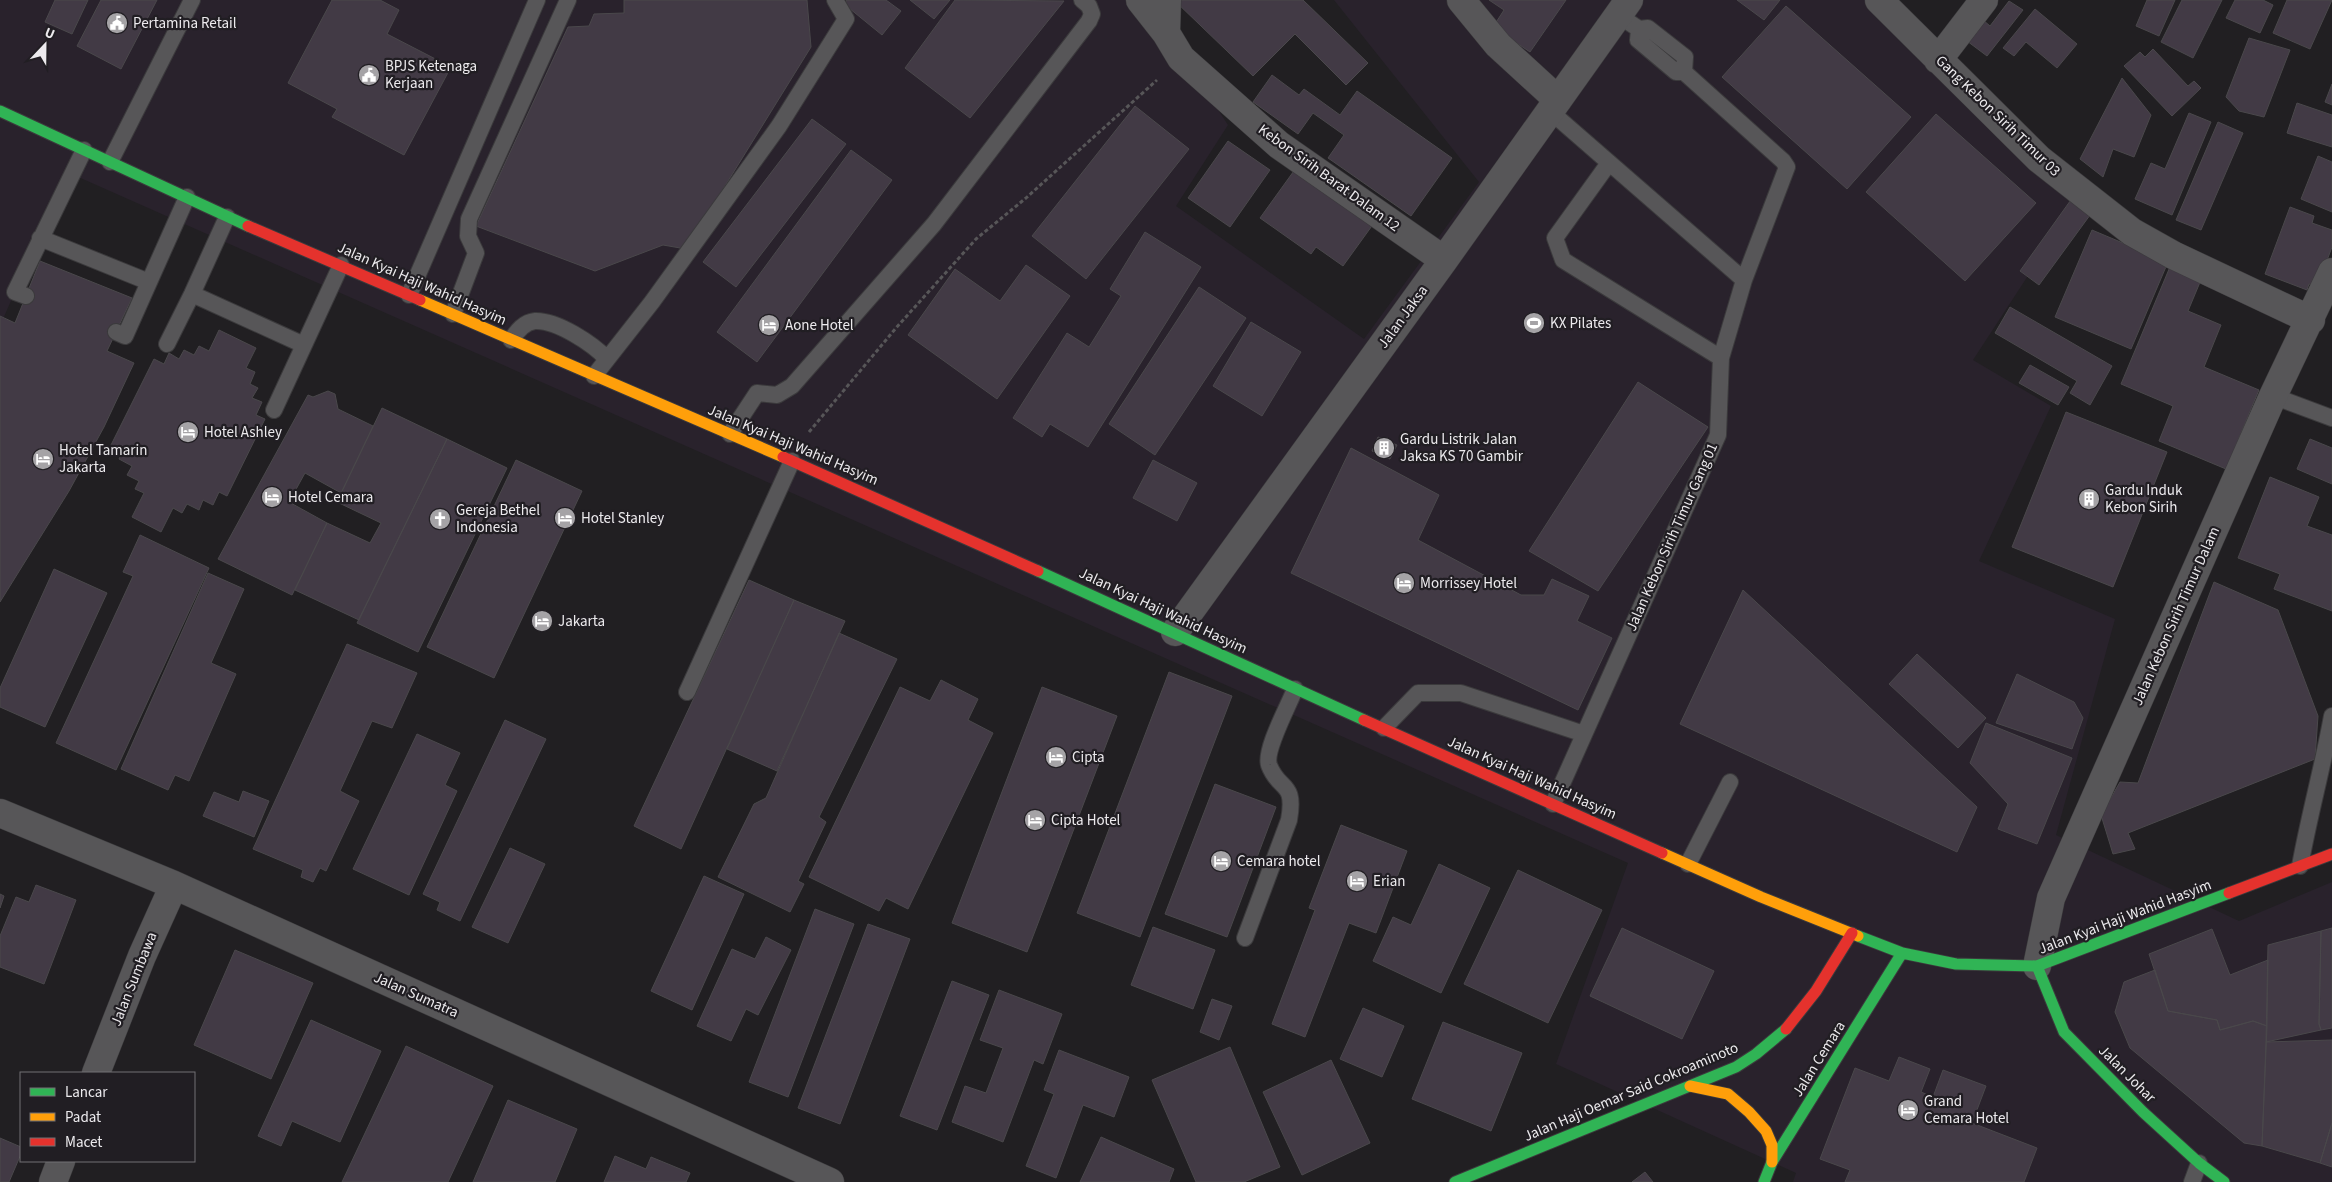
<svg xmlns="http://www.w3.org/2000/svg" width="2332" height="1182" viewBox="0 0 2332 1182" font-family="'Source Sans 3',sans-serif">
	<rect width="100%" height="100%" fill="#211f22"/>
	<path fill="#29222c" d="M0,0h1146l82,125 -52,81 188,133 115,-157 -145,-182h535l217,187 -113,173 78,46 -72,155 136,58 -59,216 183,86 93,-39v300h-539l3,-9 -240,-109 72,-201 -1561,-691 -67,154z"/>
	<path fill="#423a45" stroke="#4a484b" d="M55,0h33l-16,34 -27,-12z
		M101,0h56l-36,69 -44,-23z
		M332,0h48l19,10 -12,24 64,33 -47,88 -72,-38 5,-8 -49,-26z
		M624,0h183l4,47 -125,202 -23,-4 -68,26 -119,-45 92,-199 21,-1 5,-12 30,-1z
		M847,0h39l15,11 -19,24 -38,-31z
		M910,0h40l-16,19z
		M955,0l109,1 -94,117 -65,-50z
		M1174,0h129l65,63 -22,22 -51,-51 -42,42z
		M1489,0h77l-36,52 -37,-25 11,-17z
		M1737,0h43l-16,20z
		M2147,0h28l-16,36 -23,-10z
		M2182,0h40l-29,58 -32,-16z
		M2235,0h28l10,5 -13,28 -34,-15z
		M2287,0h45l-22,49 -37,-16z
		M2009,1l14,9 -36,46 -20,-15 16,-21 7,6z
		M1786,6l125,111 -64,72 -125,-112z
		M2035,9l42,35 -20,24 -31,-26 -12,14 -11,-8z
		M2249,38l41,12 -26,67 -25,-6 -13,-14z
		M2153,49l35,37 6,-5 7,7 -29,28 -48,-50 16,-14 5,5z
		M1272,75l27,20 5,-6 36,26 17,-24 95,67 -41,58 -83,-58 16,-23 -31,-22 -15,21 -45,-32z
		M2122,78l29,37 -17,42 -21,-8 -10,28 -23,-18z
		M2332,84v21l-7,-3z
		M2297,103l35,12v32l-45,-14z
		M1135,106l54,43 -103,130 -54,-43z
		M2189,113l22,9 -39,93 -37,-16 16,-36 14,6z
		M1936,114l100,89 -71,78 -99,-89z
		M812,119l34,25 -110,143 -33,-25z
		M2218,122l25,11 -42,97 -25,-10z
		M1228,141l42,29 -40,57 -42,-29z
		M851,150l41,30 -135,182 -40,-30z
		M2318,156l14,6v50l-31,-13z
		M1296,168l78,55 -31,43 -27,-19 -5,7 -51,-36z
		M2073,197l20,14 -54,74 -19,-14z
		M2290,207l24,9 -2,7 20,7v17l-15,40 -8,-3 -2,6 -42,-16z
		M2092,230l76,32 -37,87 -76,-32z
		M1145,232l56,35 -113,180 -38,-23 -8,13 -29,-19 54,-85 22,14 32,-51 -11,-7z
		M40,261l92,37 -25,53 27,12 -30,64 -35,64 -69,111v-286l15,7z
		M2172,262l31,13 -15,36 33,14 -17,42 55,23 -33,79 -67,-28 14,-35 -52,-22z
		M1026,265l44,31 -73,103 -89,-64 47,-66 45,32z
		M1199,287l47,31 -91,137 -46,-31z
		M2010,307l102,59 -22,39 -20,-12 7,-12 -82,-48z
		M1251,322l50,30 -39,64 -49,-30z
		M219,330l37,18 -10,20 9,4 -5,12 8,4 -6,10 10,4 -6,13 9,4 -38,77 -8,-4 -6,13 -10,-5 -4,10 -12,-6 -5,9 -9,-5 -12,24 -29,-15 12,-24 -9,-4 4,-8 -12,-6 5,-9 -13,-7 4,-8 -12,-6 43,-86 10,5 5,-11 10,6 5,-9 10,5 5,-9 10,5z
		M2030,365l39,22 -11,18 -39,-22z
		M1638,382l70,45 -110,164 -69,-40z
		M328,391l7,3 3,15 35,17 -32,67 -36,-20 -16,29 38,21 -35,72 -74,-36 90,-164 5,2z
		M382,408l65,31 -88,181 -64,-30 32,-67 43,20 11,-20 -44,-21z
		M2066,412l101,40 -54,135 -101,-40z
		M1378,437l19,8 -7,14 -18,-8z
		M447,439l60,29 -89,184 -61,-29z
		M2310,439l22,9v36l-35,-15z
		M1351,448l88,47 -21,45 103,55h23l8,-16 37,17 -12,25 35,17 -34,72 -287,-137z
		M516,460l66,31 -88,187 -67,-31z
		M1153,460l44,23 -20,38 -44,-23z
		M2270,477l49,20 -12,29 25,9v76l-58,-22 6,-15 -42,-16z
		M140,535l69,33 -93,202 -60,-27 77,-167 -10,-4z
		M54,569l53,24 -62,134 -45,-20v-19z
		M208,573l36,16 -33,74 25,11 -47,107 -14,-6 -7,15 -47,-21z
		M749,580l45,20 -113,249 -47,-23z
		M2214,582l64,28 40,106 -3,43 -187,74 7,16 -22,5 -12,-39 19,-33 18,1z
		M1743,590l234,217 -20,45 -277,-128z
		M794,600l51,21 -68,150 -50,-22z
		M839,633l58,26 -78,158 7,5 -28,59 6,3 -14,28 -72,-35 36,-73 12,-6z
		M347,644l70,29 -25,55 -20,-7 -32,70 19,10 -33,70 -6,-3 -7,14 -12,-5 2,-7 -50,-21z
		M1917,654l69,64 -28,30 -69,-64z
		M1169,672l63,24 -92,241 -63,-24z
		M2017,674l57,28 9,16 -11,31 -76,-26z
		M941,680l37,19 -10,21 25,13 -85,176 -22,-11 -7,13 -70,-34 91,-190 30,14z
		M1042,687l75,29 -90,236 -75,-29z
		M505,720l41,19 -86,182 -23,-11 3,-8 -17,-8z
		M1986,723l86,35 -35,86 -39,-15 10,-25 -38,-41z
		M417,734l43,19 -15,32 12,6 -48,104 -56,-26z
		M1215,784l61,23 -49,130 -62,-23z
		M243,791l26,10 -15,36 -51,-21 11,-24 25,10z
		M1341,825l66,26 -31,82 -27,-10 -44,114 -33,-13 43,-114 -6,-2z
		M510,848l35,16 -37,79 -36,-16z
		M1439,864l51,24 -49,105 -68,-32 20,-44 18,8z
		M1518,870l84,40 -54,113 -84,-39z
		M704,876l40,18 -52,116 -41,-19z
		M36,885l40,15 -32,84 -44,-17v-31l16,-39 13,5z
		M0,894l4,2 -4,12z
		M815,909l39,15 -66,173 -39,-15z
		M868,924l42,15 -70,185 -42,-16z
		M1153,927l62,23 -22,59 -62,-24z
		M1622,928l92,43 -32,68 -92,-43z
		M2332,928v100l-11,2 -2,-6 2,-93z
		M2212,929l18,46 38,-15 -1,66 -14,-5 -33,9 -3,-10 -49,-9 -19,-57z
		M2321,931l-2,93 2,6 -55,12 2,-97z
		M766,937l25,13 -33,65 -12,-6 -15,32 -34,-15 35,-77 23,10z
		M235,950l78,33 -42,96 -77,-34z
		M2155,970l13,41 49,9 3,10 33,-9 14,5 -5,120 -18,-3 -114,-95 -15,-36 9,-30z
		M952,981l37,14 -52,135 -37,-14z
		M999,990l63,24 -19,50 -9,-4 -31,82 -51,-20 13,-36 21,7 17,-45 -23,-8z
		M1212,999l20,7 -13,34 -19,-8z
		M1363,1008l41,18 -22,51 -42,-18z
		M311,1020l70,31 -41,91 -48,-21 -11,25 -23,-10z
		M1443,1022l79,31 -31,78 -79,-32z
		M2332,1040v83l-12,40 -58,-17 4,-104z
		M406,1046l87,40 -45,96h-106z
		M1230,1047l50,120 -36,15h-48l-44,-102z
		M1059,1050l70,27 -15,40 -31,-12 -27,73 -30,-12 28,-72 -10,-4z
		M1899,1057l31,12 -9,23 12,5 10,-27 43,16 -14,37 65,25 -13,34h-179l5,-12 -30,-11 35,-91 34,13z
		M1331,1060l39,83 -68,32 -39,-83z
		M508,1100l69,29 -22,53h-82z
		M2332,1123v44l-12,-4z
		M1101,1137l73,32 -5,13h-89z
		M0,1138l21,9v7l-12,28h-9z
		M615,1156l31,13 5,-12 39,16 -4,9h-82z
		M1645,1172l8,10h-21z"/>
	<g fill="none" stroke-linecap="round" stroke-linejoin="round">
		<g stroke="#3b3a3c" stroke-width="18">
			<path id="lane" d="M1630,23l9,6 9,-1 37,29 -1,15
				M1639,29l-1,11 38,32h8l99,89 4,6 -43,113
				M1551,112l193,168 -23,78 -3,77 -165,369
				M110,162l82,-162
				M1609,163l-54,75 8,22 158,98
				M40,238l109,44
				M192,294l112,51
				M409,295l128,-295
				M26,296l-11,-4 69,-142
				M453,314l23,-61 -8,-17 1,-17 99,-219
				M116,332l9,4 62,-139
				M511,340c6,-9 13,-18 24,-19 22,-1 58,23 72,38
				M167,344l25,-50 35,-77
				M594,376l58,-74 127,-176 67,-107 -11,-19
				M2273,396l59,22
				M274,410l67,-145
				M730,434l27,-41 20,2 15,-9 142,-162 155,-203 3,-7 -3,-8 -7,-6
				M687,692l105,-231
				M1384,728l34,-35h43l123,41
				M1688,864l42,-82
				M2300,866c9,-50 23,-100 32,-150
				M1245,938l44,-118c7,-40 -10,-28 -20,-55 -5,-15 20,-60 26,-76
				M2192,1182l7,-19"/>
		</g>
		<g stroke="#3b3a3c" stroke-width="29">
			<path id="street" d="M1140,0l26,33 15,25 98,87 165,115
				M1461,0l37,45 60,55
				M1879,0l160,159 93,73 41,23 138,65
				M1166,33l1,-33
				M1938,60l46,-60
				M1175,632l269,-372 185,-260
				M0,813l174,72 656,297
				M2037,966l14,-68 222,-502 59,-124
				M96,1073l46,-117 32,-71
				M53,1182l8,-21"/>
		</g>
		<g stroke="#3b3a3c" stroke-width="13">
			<path id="fast" d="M0,111l248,115
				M1038,571l326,149
				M1858,936l44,17 54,11 81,2 192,-73
				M2037,966l27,66 79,80 56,51 25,19
				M1455,1182l281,-115 20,-13 30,-25
				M1764,1182l8,-20 130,-209"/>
		</g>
		<g stroke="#3b3a3c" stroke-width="13">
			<path id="slow" d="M420,300l363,157
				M1662,853l99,44 97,39
				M1690,1086l38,8 21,18 17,19 6,14v17"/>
		</g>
		<g stroke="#3b3a3c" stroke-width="13">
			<path id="jam" d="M248,226l172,74
				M783,457l255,114
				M1364,720l298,133
				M2229,893l103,-39
				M1786,1029l30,-38 36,-58"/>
		</g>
		<path stroke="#575658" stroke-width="3" stroke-dasharray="4 2.5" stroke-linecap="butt" d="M809,432l87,-104 80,-89 50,-41 131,-118"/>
		<use href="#lane" stroke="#575658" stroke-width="16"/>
		<use href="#street" stroke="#575658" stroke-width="28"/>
		<use href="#fast" stroke="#30b455" stroke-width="11"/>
		<use href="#slow" stroke="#ff9f0a" stroke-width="11"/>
		<use href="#jam" stroke="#e5322d" stroke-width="11"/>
	</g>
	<defs>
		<g id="civic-disc" transform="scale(1.125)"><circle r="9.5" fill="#a5a3a6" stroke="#211e23"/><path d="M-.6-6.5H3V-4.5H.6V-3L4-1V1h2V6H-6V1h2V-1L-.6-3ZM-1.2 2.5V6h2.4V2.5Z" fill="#fff"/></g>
		<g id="stadium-disc" transform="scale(1.125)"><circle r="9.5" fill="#a5a3a6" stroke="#211e23"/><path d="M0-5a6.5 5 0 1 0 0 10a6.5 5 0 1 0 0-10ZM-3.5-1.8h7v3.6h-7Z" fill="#fff"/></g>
		<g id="hotel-disc" transform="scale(1.125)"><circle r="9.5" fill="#a5a3a6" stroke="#211e23"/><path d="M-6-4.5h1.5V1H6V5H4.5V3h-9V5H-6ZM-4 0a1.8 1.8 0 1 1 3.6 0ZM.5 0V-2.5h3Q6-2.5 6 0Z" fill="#fff"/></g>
		<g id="building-disc" transform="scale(1.125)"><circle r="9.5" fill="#a5a3a6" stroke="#211e23"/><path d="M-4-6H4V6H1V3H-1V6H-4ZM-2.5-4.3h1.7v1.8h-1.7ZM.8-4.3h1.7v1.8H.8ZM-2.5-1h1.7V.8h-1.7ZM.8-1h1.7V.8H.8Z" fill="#fff"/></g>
		<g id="church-disc" transform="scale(1.125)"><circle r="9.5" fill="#a5a3a6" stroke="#211e23"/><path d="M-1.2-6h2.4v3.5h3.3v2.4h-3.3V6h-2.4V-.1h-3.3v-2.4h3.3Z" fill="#fff"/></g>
	</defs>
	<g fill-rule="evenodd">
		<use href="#civic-disc" x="117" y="23"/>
		<use href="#civic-disc" x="369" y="75"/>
		<use href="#stadium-disc" x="1534" y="323"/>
		<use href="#hotel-disc" x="769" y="325"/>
		<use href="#hotel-disc" x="188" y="432"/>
		<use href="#building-disc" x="1384" y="448"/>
		<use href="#hotel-disc" x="43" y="459"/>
		<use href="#hotel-disc" x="272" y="497"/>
		<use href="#building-disc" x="2089" y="499"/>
		<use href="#hotel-disc" x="565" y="518"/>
		<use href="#church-disc" x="440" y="519"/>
		<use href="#hotel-disc" x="1404" y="583"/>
		<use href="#hotel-disc" x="542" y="621"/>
		<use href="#hotel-disc" x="1056" y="757"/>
		<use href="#hotel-disc" x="1035" y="820"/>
		<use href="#hotel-disc" x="1221" y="861"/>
		<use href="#hotel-disc" x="1357" y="881"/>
		<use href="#hotel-disc" x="1908" y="1110"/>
	</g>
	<g text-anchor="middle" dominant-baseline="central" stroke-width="4.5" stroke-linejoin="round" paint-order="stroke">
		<g font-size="15" fill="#eceaed" stroke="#211e23" text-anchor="start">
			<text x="133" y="23">Pertamina Retail</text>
			<text x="385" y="66">BPJS Ketenaga<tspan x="385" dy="17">Kerjaan</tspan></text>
			<text x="1550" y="323">KX Pilates</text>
			<text x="785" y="325">Aone Hotel</text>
			<text x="204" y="432">Hotel Ashley</text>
			<text x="1400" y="439">Gardu Listrik Jalan<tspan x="1400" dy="17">Jaksa KS 70 Gambir</tspan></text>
			<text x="59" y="450">Hotel Tamarin<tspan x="59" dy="17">Jakarta</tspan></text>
			<text x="2105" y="490">Gardu Induk<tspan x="2105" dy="17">Kebon Sirih</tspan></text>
			<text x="288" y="497">Hotel Cemara</text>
			<text x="456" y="510">Gereja Bethel<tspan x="456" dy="17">Indonesia</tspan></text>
			<text x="581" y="518">Hotel Stanley</text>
			<text x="1420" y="583">Morrissey Hotel</text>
			<text x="558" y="621">Jakarta</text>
			<text x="1072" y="757">Cipta</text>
			<text x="1051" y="820">Cipta Hotel</text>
			<text x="1237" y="861">Cemara hotel</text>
			<text x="1373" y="881">Erian</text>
			<text x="1924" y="1101">Grand<tspan x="1924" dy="17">Cemara Hotel</tspan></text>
		</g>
		<g font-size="15" fill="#eceaed" stroke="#211e23">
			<text transform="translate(1998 116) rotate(44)">Gang Kebon Sirih Timur 03</text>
			<text transform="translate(1329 178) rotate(36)">Kebon Sirih Barat Dalam 12</text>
			<text transform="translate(422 284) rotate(24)">Jalan Kyai Haji Wahid Hasyim</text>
			<text transform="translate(1403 317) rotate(-54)">Jalan Jaksa</text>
			<text transform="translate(793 445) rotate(23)">Jalan Kyai Haji Wahid Hasyim</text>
			<text transform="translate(1672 537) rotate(-66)">Jalan Kebon Sirih Timur Gang 01</text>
			<text transform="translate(1163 611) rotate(25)">Jalan Kyai Haji Wahid Hasyim</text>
			<text transform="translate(2176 616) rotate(-66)">Jalan Kebon Sirih Timur Dalam</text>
			<text transform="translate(1532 778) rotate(24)">Jalan Kyai Haji Wahid Hasyim</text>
			<text transform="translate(2125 917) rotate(-21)">Jalan Kyai Haji Wahid Hasyim</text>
			<text transform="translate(134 979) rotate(-68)">Jalan Sumbawa</text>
			<text transform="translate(416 995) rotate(24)">Jalan Sumatra</text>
			<text transform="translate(1819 1059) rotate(-58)">Jalan Cemara</text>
			<text transform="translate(2127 1074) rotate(45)">Jalan Johar</text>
			<text transform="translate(1631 1092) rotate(-23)">Jalan Haji Oemar Said Cokroaminoto</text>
		</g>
	</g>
	<rect x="20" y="1072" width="175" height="90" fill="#211e23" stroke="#727074"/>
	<rect x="30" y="1088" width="25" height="8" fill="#30b455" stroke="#727074"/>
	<text x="65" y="1097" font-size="15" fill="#eceaed">Lancar</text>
	<rect x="30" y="1113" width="25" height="8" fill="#ff9f0a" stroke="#727074"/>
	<text x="65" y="1122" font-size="15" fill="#eceaed">Padat</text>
	<rect x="30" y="1138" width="25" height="8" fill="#e5322d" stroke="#727074"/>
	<text x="65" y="1147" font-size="15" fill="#eceaed">Macet</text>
	<g transform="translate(45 45) rotate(22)" stroke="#211e23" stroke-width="4" paint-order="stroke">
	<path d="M0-4L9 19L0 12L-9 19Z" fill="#eceaed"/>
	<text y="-8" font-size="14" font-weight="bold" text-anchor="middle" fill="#eceaed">U</text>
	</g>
</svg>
